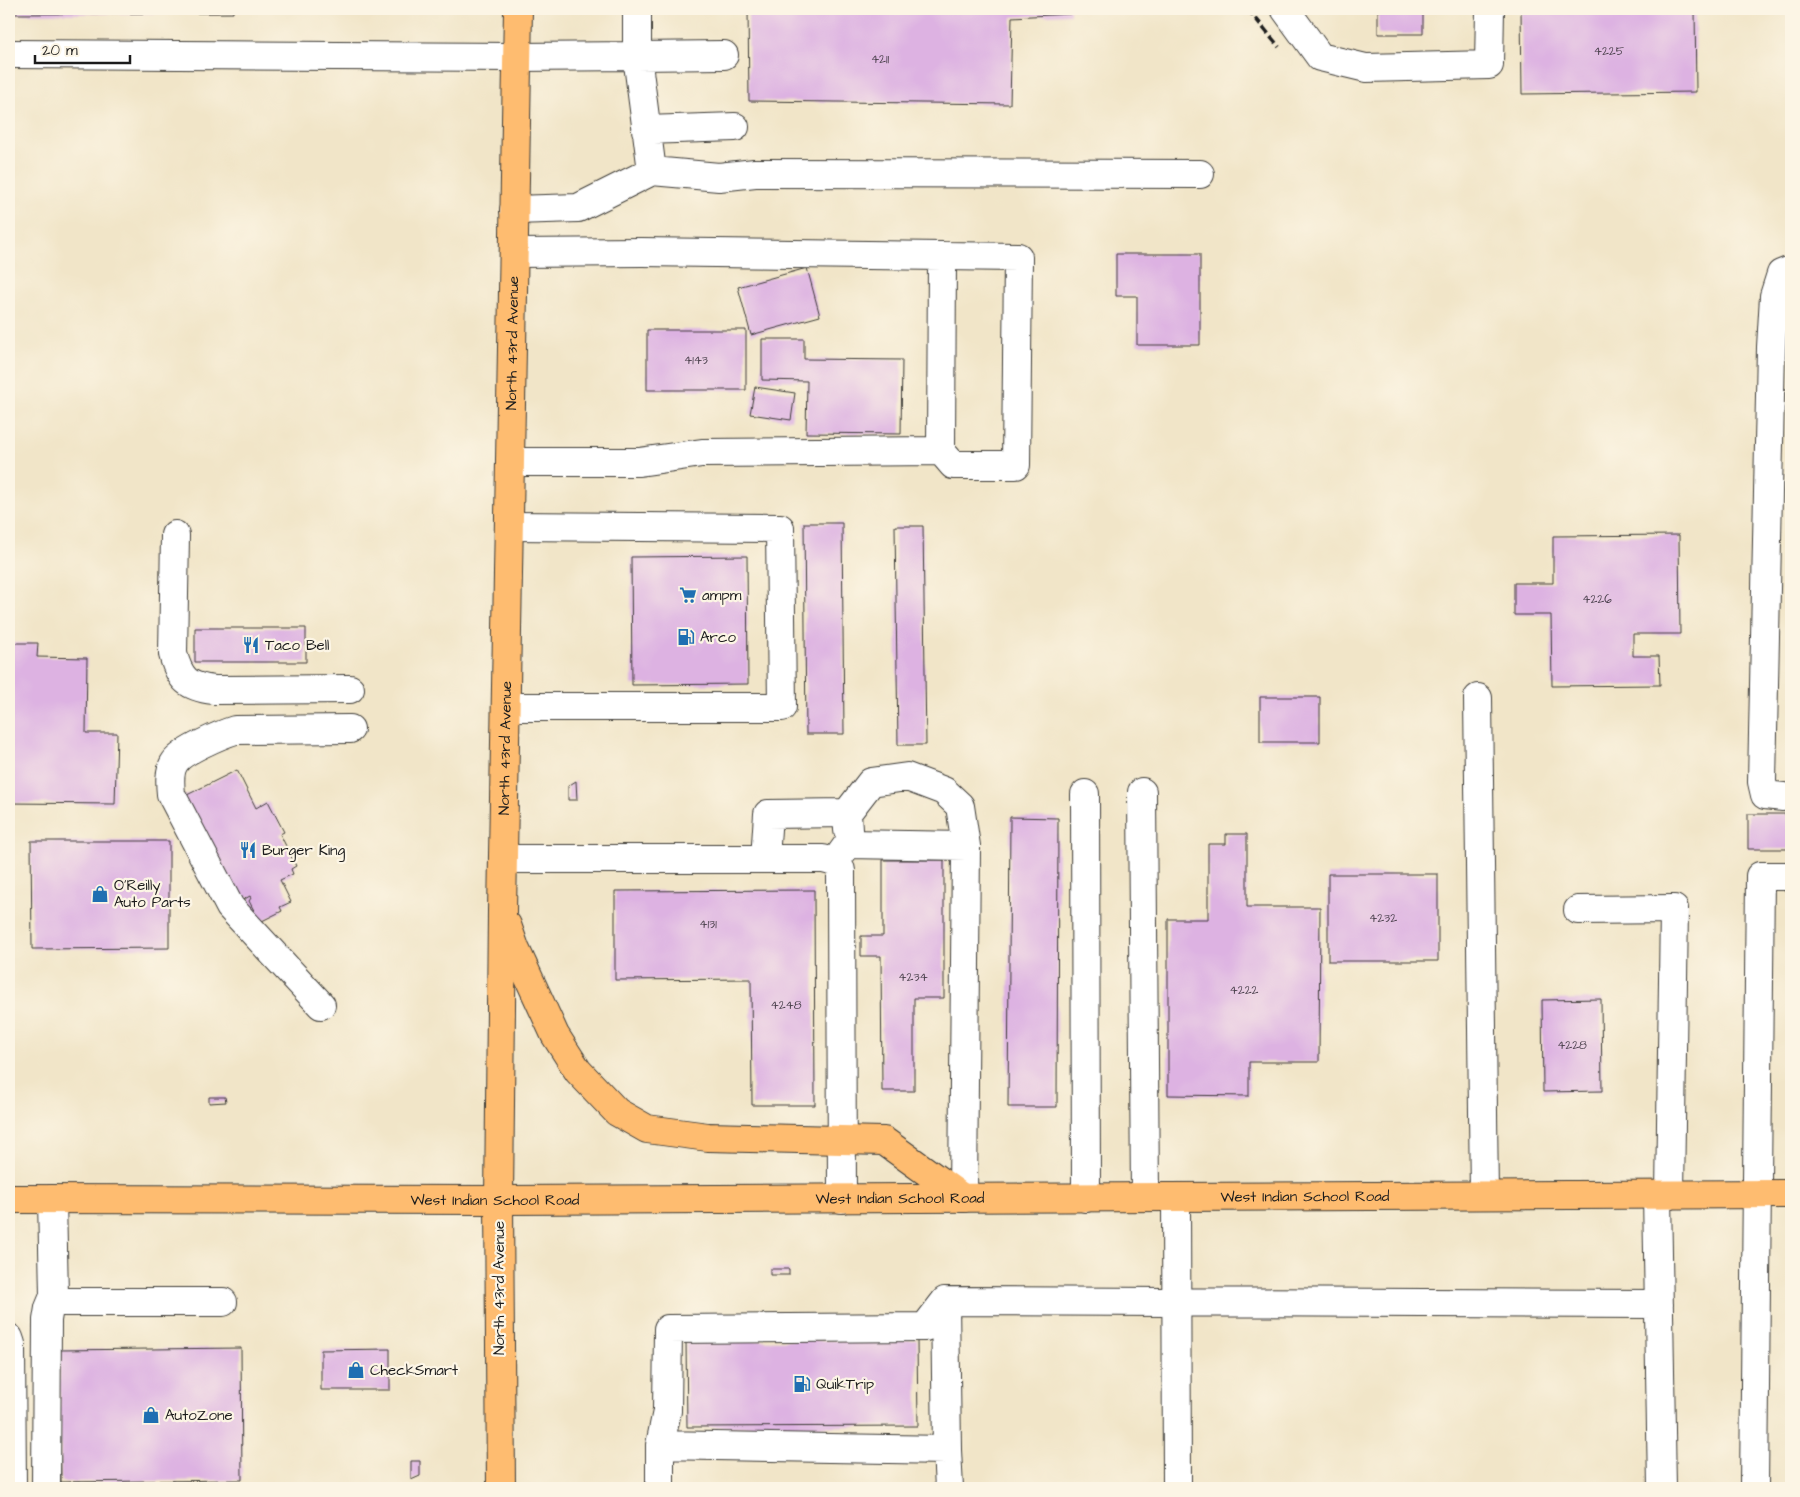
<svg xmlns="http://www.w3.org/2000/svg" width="1800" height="1497" viewBox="0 0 1800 1497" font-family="'Architects Daughter',sans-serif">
	<rect width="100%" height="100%" fill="#fcf5e5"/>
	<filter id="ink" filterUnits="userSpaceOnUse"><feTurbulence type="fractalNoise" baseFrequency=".02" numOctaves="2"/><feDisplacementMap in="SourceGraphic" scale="10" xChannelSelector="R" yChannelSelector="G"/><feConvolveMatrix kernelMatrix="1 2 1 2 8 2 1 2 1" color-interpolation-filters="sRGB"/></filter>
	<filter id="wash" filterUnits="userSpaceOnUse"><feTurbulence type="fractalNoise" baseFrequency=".0096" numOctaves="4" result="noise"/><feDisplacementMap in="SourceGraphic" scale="20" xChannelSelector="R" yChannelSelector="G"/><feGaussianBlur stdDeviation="1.12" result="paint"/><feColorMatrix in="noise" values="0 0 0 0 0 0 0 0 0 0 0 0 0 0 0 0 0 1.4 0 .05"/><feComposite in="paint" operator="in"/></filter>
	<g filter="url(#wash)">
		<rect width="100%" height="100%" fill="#f1e5c8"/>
		<g id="blocks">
			<path fill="#ddb2e2" d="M9,9h224v4l-224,1z
				M748,9h322v5l-58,3 -2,87 -261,-3z
				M1378,9h45v25h-45z
				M1521,9h174l1,83 -174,2z
				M1116,254h84v91h-63v-49h-21z
				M807,268l13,48 -69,19 -13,-48z
				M647,330h99v60h-99z
				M762,339h42v20l98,1 -1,74 -95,-1 1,-52 -45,-1z
				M755,387l40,6 -4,27 -41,-6z
				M804,523h38l2,211h-38z
				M895,526h28l3,219h-28z
				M1679,535l1,99h-47v22h26l1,29 -108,1 -1,-71h-37v-32h39v-47z
				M747,556l1,128 -116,1 -1,-128z
				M195,628h111v34h-111z
				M9,643h29l-1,14 50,1 -1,75h31l-2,71 -106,-1z
				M1260,697h60v45h-60z
				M237,770l19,38 12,-7 16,31 -4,2 16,32 -5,3 2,5 -13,6 11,22 -11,5 2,4 -22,11 -11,-21 2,-3 -1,-2 -9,5 -60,-103z
				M576,781l1,19h-9v-14z
				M1748,814h43v35h-43z
				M1010,817l48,1 -1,289h-49z
				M1226,834h21v73h73l-1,155h-70v34l-81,-1v-176h40v-75h18z
				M31,841h138v107l-137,1z
				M883,860h61v138h-30v93h-32l-1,-135h-20v-20h22z
				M1328,874h110v87h-110z
				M814,890l1,215h-63l-1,-126 -136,1v-89z
				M1601,999l1,92 -59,1 -1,-92z
				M209,1097h16l1,5 -17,1z
				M770,1269h19v6h-19z
				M917,1340l1,86 -231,1 -1,-86z
				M241,1348l1,132 -181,2 -2,-132z
				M390,1349v41h-69v-40z
				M411,1461h9v15l-9,4z"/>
		</g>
	</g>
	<g filter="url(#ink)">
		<use href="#blocks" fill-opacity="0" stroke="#3c3a36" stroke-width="1"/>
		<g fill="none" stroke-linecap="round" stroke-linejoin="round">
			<g stroke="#3c3a36" stroke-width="30">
				<path id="minor" d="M1285,9l35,48 46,11 123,-3 1,-56
					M9,54l508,3 120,-1v-47
					M646,130l89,-3
					M652,171l-15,-115 87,-1
					M514,210l64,-2 74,-37 67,6 36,-4 445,1
					M514,253l128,-1 300,4
					M510,462h129l63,-9 239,-2 12,14h63l2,-208 -76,-1 -1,195
					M175,535l-2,119c7,26 15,33 41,36l136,-1
					M1478,698l6,497
					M506,707h276l-2,-179 -271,-2
					M1142,792l3,405
					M1085,794l1,404
					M1783,797l-18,-2 -3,-13 9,-435 3,-51 7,-22 10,-4
					M847,813l24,-31 36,-5 37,14 16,15 6,40
					M503,859h320l12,3 6,8 1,329
					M765,859l3,-45 79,-1 1,17
					M835,862l13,-18 118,2 -3,352
					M1578,910l96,-1 -4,286
					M321,1005l-91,-98 -59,-113c-1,-10 -2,-24 4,-32 7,-11 47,-28 60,-32l115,-1
					M1657,1195l5,293
					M1176,1197l1,291
					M52,1199l2,97 4,6h165
					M945,1301l714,3
					M9,1338l2,6 1,144
					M660,1445l287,5 -2,-149
					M947,1450l2,38
					M46,1488l1,-168 2,-12 5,-12
					M660,1488v-43l7,-34 1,-82 257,-2 20,-26
					M1754,1488l6,-612h31"/>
			</g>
			<g stroke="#3c3a36" stroke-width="30">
				<g id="major">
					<path d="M507,925l8,23 40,87 23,36 39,41 30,17 61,8 176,4 79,57"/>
					<path id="s1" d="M9,1199l490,1 1292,-6"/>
					<path id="s2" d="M501,1488l-2,-288 3,-288 16,-903"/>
				</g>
			</g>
			<use href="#minor" stroke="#fff" stroke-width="28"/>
			<use href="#major" stroke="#febc70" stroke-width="28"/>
			<path stroke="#1c1c1c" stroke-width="4" stroke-dasharray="8 4" stroke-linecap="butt" d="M1248,9l31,38"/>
		</g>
	</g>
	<defs>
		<g id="supermarket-bare" transform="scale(1.35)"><path d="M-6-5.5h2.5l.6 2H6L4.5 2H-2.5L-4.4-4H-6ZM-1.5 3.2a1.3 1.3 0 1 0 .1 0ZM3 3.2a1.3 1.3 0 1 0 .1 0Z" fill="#1f6fb2" stroke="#fcf5e5" stroke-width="2.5" paint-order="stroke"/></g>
		<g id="fuel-bare" transform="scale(1.35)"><path d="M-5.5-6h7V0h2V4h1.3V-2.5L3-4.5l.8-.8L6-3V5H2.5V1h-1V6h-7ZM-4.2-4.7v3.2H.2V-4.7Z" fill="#1f6fb2" stroke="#fcf5e5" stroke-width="2.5" paint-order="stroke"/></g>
		<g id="restaurant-bare" transform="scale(1.35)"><path d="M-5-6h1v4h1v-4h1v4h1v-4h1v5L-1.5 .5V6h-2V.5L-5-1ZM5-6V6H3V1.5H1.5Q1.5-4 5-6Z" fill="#1f6fb2" stroke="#fcf5e5" stroke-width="2.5" paint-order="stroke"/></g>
		<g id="shop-bare" transform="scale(1.35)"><path d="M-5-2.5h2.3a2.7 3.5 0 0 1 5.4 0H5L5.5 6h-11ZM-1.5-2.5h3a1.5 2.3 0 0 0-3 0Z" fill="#1f6fb2" stroke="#fcf5e5" stroke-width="2.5" paint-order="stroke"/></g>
	</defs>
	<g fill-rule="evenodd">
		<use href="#supermarket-bare" x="688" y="595"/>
		<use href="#fuel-bare" x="686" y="637"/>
		<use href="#restaurant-bare" x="251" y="645"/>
		<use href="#restaurant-bare" x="248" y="850"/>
		<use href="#shop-bare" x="100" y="894"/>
		<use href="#shop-bare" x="356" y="1370"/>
		<use href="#fuel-bare" x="802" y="1384"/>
		<use href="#shop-bare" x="151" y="1415"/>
	</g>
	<g text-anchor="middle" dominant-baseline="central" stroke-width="4.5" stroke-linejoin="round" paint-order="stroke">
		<g font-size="12" fill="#4c424e">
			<text x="1609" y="51">4225</text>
			<text x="880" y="59">4211</text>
			<text x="696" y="360">4143</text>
			<text x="1597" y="599">4226</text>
			<text x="1383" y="918">4232</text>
			<text x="708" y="924">4131</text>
			<text x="913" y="977">4234</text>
			<text x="1244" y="990">4222</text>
			<text x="786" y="1005">4248</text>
			<text x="1572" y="1045">4228</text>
		</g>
		<g font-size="15" fill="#1c1c1c" stroke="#fcf5e5">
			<text stroke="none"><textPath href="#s2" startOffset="1145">North 43rd Avenue</textPath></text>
			<text stroke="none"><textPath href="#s2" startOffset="740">North 43rd Avenue</textPath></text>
			<text stroke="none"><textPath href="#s1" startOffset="1296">West Indian School Road</textPath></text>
			<text stroke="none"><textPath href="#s1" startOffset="891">West Indian School Road</textPath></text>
			<text stroke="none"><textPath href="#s1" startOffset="486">West Indian School Road</textPath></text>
			<text transform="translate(499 1288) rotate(-90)">North 43rd Avenue</text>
		</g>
		<g font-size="15" fill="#1c1c1c" stroke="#fcf5e5" text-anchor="start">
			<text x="702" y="595">ampm</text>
			<text x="700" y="637">Arco</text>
			<text x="265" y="645">Taco Bell</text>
			<text x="262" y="850">Burger King</text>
			<text x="114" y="885">O'Reilly<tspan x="114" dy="17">Auto Parts</tspan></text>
			<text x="370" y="1370">CheckSmart</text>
			<text x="816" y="1384">QuikTrip</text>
			<text x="165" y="1415">AutoZone</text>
		</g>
	</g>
	<rect width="1800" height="1497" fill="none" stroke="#fcf5e5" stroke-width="30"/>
	<path d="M35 55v8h95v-8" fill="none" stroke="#1c1c1c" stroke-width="2.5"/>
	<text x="42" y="55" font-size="15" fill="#1c1c1c" stroke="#fcf5e5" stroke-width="4" paint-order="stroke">20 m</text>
</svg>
